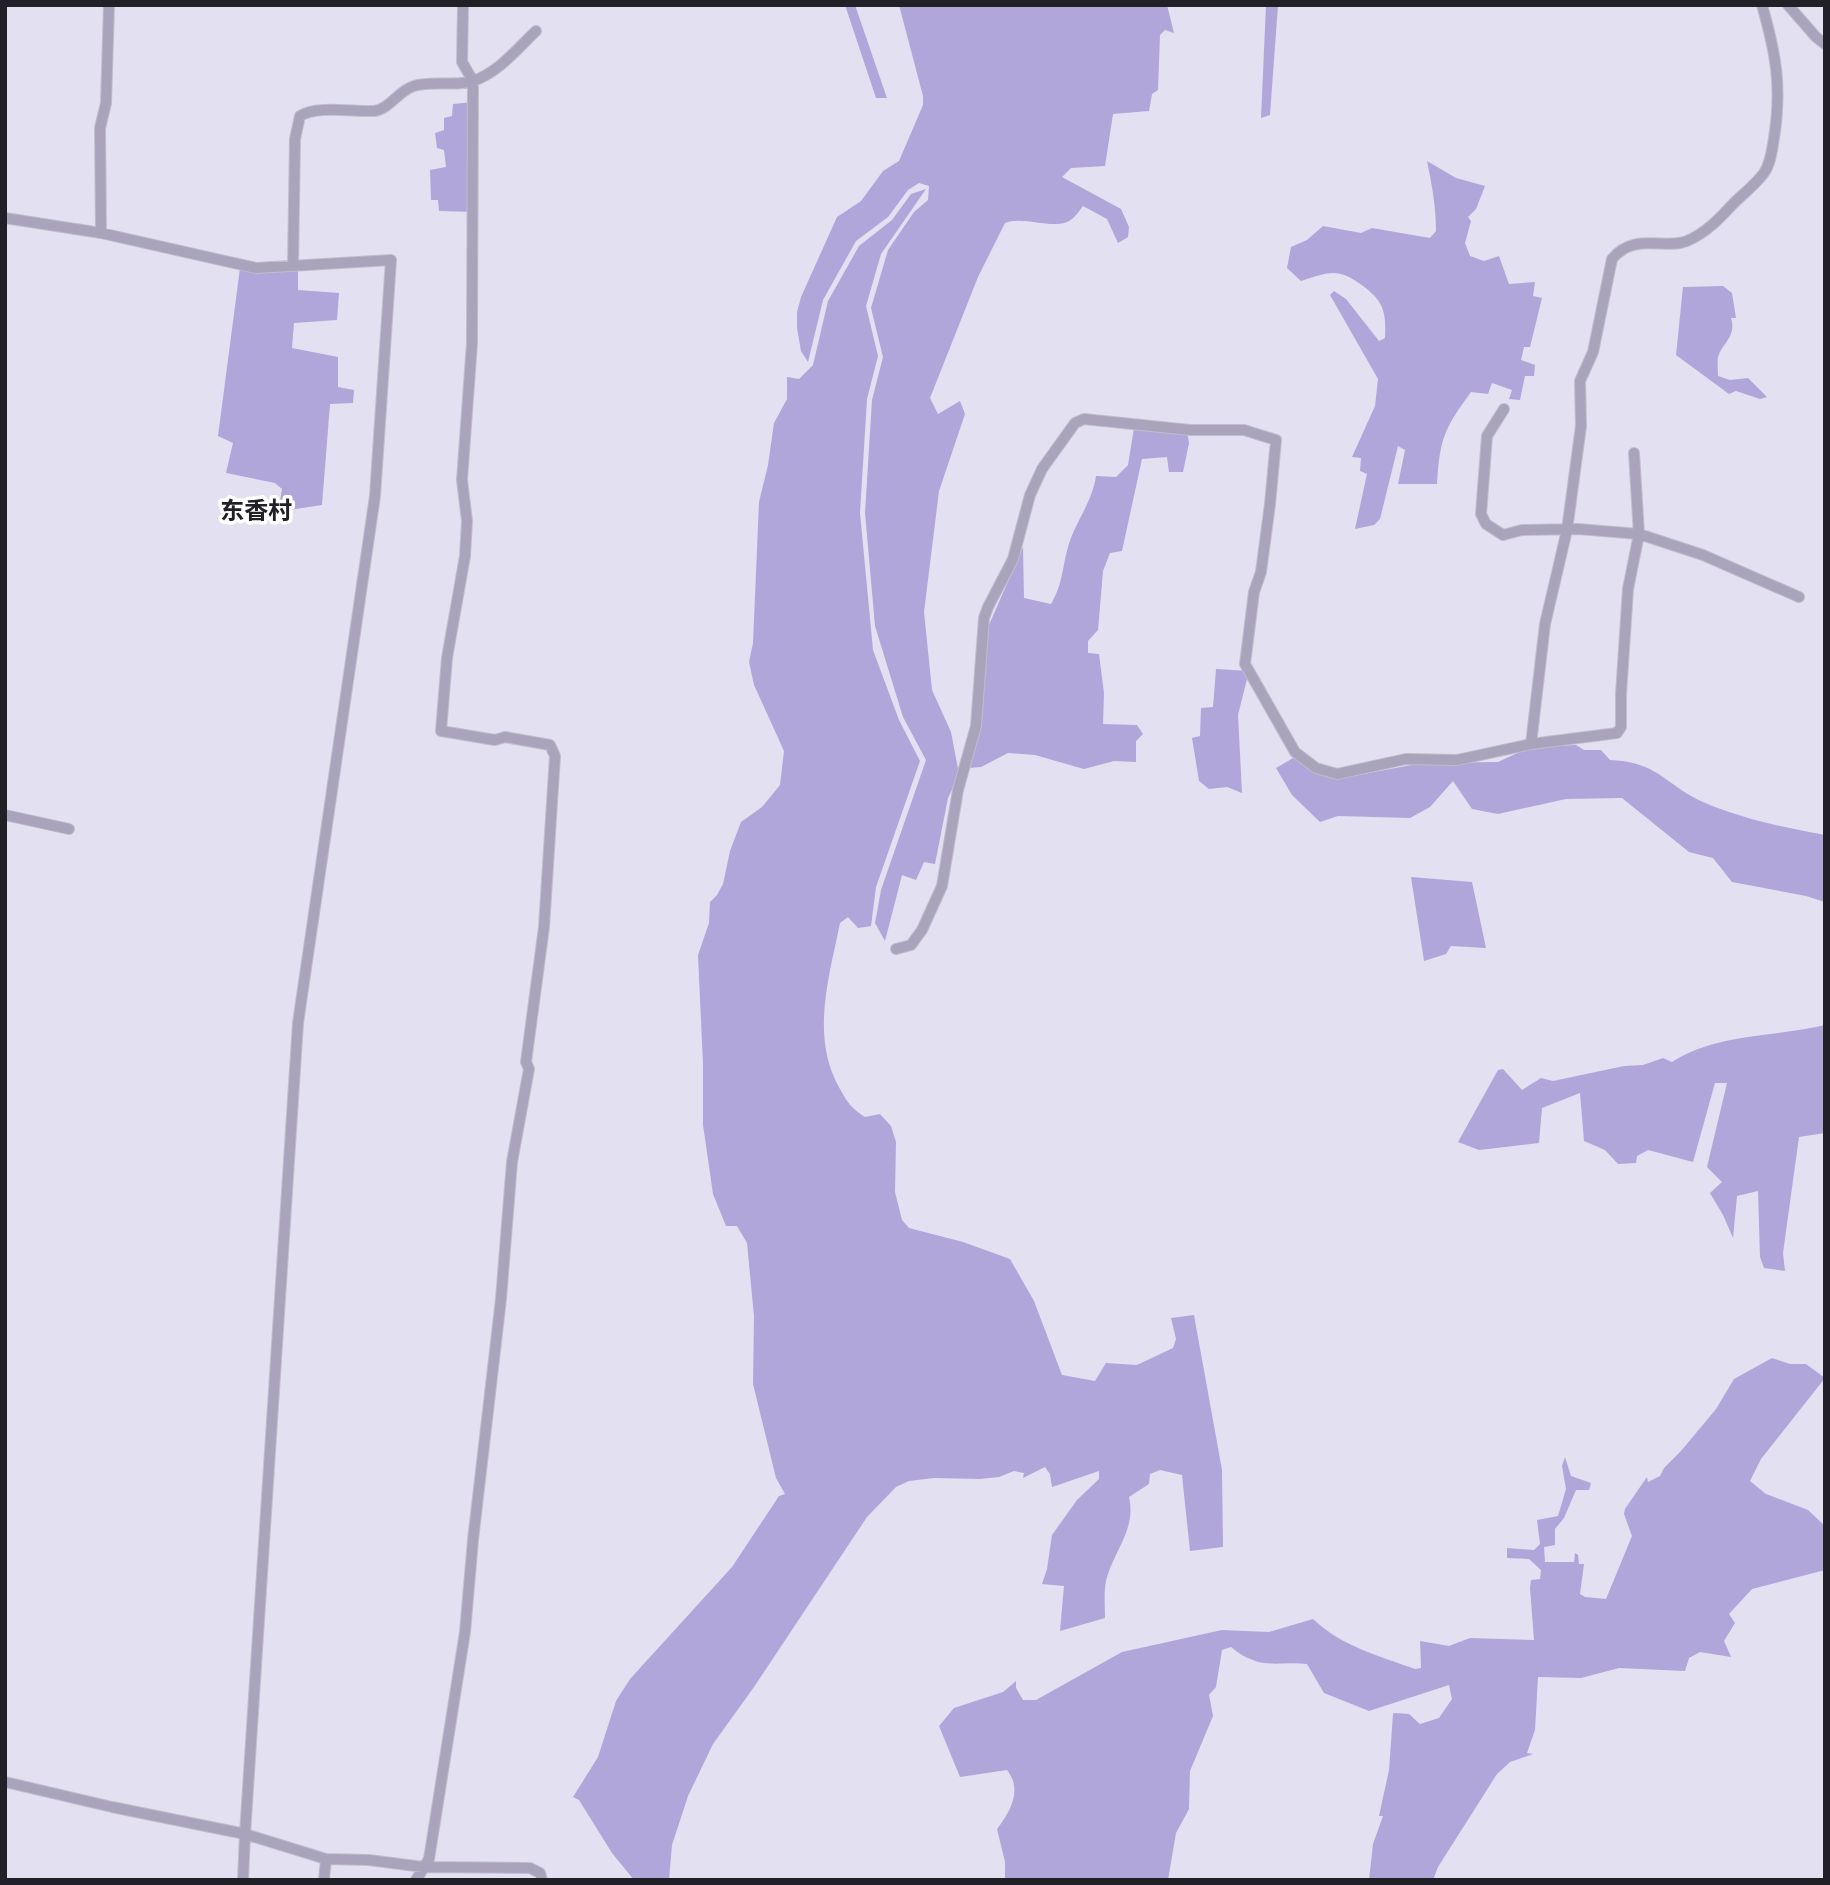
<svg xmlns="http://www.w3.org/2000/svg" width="1830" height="1885" viewBox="0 0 1830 1885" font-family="Poppins,'Noto Sans SC',sans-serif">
	<rect width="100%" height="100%" fill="#e3e0f2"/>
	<path fill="#b1a6d9" d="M845,5h10l32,93h-11z
		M899,5h268l7,28 -9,-3 -5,5 -2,55 -6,4 -3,17 -36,3 -8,52 -34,2 -9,9 59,32 8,18 -1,10 -10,6 -11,-24 -24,-13c-3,4 -7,10 -11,13 -15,13 -48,-4 -67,4l-27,54 -48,121 8,16 22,-13 5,13 -26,77 -15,121 8,78 19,42 8,42 -11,24 -13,66 -11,-2 -8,18 -14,-5 -17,66 -10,-18 6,-33 45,-130 -23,-43 -28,-91 -10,-113 7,-113 11,-43 -12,-49 17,-58 26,-38 14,-12 1,-14 -10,-3 -11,7 -20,27 -32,24 -33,59 -15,62 -7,-11 -4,-23v-16l4,-15 36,-80 24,-16 22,-30 16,-10 24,-56v-9z
		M1266,5h12l-8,110 -9,3z
		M474,102l1,110 -36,-1 -1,-11h-7l-1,-30 16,-3 -2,-17 -7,-2 -2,-15 9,-3v-12l8,-2 1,-12z
		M1427,161l29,17 29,8 -9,23 -8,8 3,4 -6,22 5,13 14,5 15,-5 10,28 26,-2 -2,14 9,2 -12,49h-6l-3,13 14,5 -1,11h-9l-5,24 -11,-1 3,-9 -20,-7 -4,11 -17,-2c-27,37 -31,46 -34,92h-39l7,-34 -7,-4 -18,73 -6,6 -19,4 12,-55 -7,-3 1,-13 -9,-1 23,-51 3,-27 -48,-84 4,-4 12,8 33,42 6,-3c1,-23 0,-34 -18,-49 -27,-21 -34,-19 -66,-8l-14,-13 4,-21 16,-7 16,-14 38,7 11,-5 58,10 6,-7c0,-24 -4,-46 -9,-70z
		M926,189l-45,65 -15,52 12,50 -11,43 -7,114 13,137 26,70 21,41 -44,126 -5,39 -13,2 -10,-11 -8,6c-11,55 -30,114 0,166 7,13 12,20 25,28l15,-3 11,12 5,16 -1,50 7,28 7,8 54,14 47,17 24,42 28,74 33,6 11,-18 31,2 36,-17 3,-9 -5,-21 23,-3 28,155 1,77 -33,4 -8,-76 -22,-5 -10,4 -1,10 -20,13c7,30 -12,50 -21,77 -5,13 -3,30 -3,44l-45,13 4,-45 -22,-2 5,-15 5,-34 25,-35 22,-21v-8l-47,16 -2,-13 -5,-7 -22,11 1,-5 -10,-2 -15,6 -19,2 -46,-1 -25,3 -13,6 -29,30 -113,170 -41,57 -25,52 -16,49 -3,35h-35l-22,-27 -33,-53 -6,-3 25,-40 18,-56 14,-22 102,-112 47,-71 6,-2 -9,-16 -23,-94 1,-68 -7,-73 -10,-17h-11l-13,-32 -10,-69v-61l-5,-109 11,-32 1,-21 7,-7 6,-11 7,-33 11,-29 21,-15 18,-22 4,-34 -30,-66 -5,-23 4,-19 6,-141 9,-37 6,-42 13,-24v-22l12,2 14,-14 15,-64 31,-55 33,-26 19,-26z
		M298,265v25l41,3 -2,27 -43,3 -2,25 46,9v30l16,3 -1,13 -23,1 -8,101 -33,5 -10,-3 3,-18 -7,-6 -49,-10 7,-30 -15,-7 22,-168z
		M1723,286l9,7 4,25h-5c6,19 -9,25 -13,39 -1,5 0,13 0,19l12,4 18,-2 19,19 -7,2 -24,-8 -7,3 -53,-39 7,-68z
		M1134,428l53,4 2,11 -6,29h-14l-2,-15 -25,2 -20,92 -12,2 -7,18 -5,59 -10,11v12l11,1 5,39 -1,31 34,1 6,9 -7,7v21l-22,-1 -30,8 -49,-14 -27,-2 -27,14 -12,1 11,-37 5,-97 38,-87 1,51 27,6c12,-20 11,-36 17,-57 7,-25 24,-44 28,-71l20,1 12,-12z
		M1216,669l33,2 -11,44 4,78 -15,-6 -18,2 -10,-8 -7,-43 8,-2 1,-28 12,-1z
		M1576,745l8,5h17l9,10c49,2 55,25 93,42 39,17 80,25 122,33v67l-19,-6 -74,-14 -19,-24 -24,-6 -67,-54 -56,1 -68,15 -26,-5 -19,-28 -23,26 -20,11 -72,-2 -18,6 -28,-27 -16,-27 19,-11 33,20 14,1 80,-15 76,-1 32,-15z
		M1411,877l61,5 14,66 -35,-2 -5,8 -22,7z
		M1825,1025v108l-26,4 -16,116 2,18 -21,-3 -4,-11 -2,-66 -21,5 -4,42 -10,-23 -13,-22 12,-11 -15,-15 20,-84h-12l-22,79 -45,-12 -11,6 -1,7 -18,1 -13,-14 -21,-9 -4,-48 -38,15 -3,35 -60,7 -21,-8 40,-72 5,-1 19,21 19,-12 12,3 71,-15 19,-1 20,-7 9,4c44,-29 104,-25 153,-37z
		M1772,1358l18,6h16l19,14 -64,81 -11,22 16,13 42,16 17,16v44l-73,19 -23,25 6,9 -11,18 7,16 -31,-5 -11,6 -4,13 -66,-3 -38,10 -43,-1 -3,53 -8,23 6,1 -23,8 -13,12 -59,93 -5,13h-64l4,-36 10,-28h-4l10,-46 4,-56 1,-1 15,1 11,10 19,-6 13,-19 -3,-14 -80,26 -45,-18 -17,-29c-31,-3 -47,7 -76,-17l-9,3 -6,37 -7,8 4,21 -23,55 -1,38 -13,24 -8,47h-163v-18l-8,-33c13,-17 26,-39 10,-59l-47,7 -21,-51 15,-18 49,-16 13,-11v7l7,12h13l86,-48 100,-22 47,2 44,-13c28,27 66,37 102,50l6,-1 -1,-27 29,5 21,-8 64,2 -4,-52 1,-8 9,-1 1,-9 -12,-11 -22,-1v-10l27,2 6,-6 -3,-24 21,-4 8,-27 -4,-23 3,-9 6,19 20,7 -2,7h-13l-12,28 -9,11v16l-11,2 1,15h29l1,-9 3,2 1,9h5l-4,30 5,3 21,2 26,-63 -8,-22 1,-5 22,-32 1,5 12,-6 4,-8 17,-17 35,-42 18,-30z"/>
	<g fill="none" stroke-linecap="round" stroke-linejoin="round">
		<g stroke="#c0bdcd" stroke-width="12">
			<path id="minor" d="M1788,5l28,32 9,7
				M5,218l96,15 155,35 135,-8 -16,236 -77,527 -53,811 81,25 -2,21
				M101,233l-1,-105 6,-25 3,-98
				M293,266l2,-127 5,-23c16,-11 54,-4 74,-5 16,-2 25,-21 40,-25 19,-6 41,1 59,-5 26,-9 44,-32 63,-50
				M1504,409l-17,27 -6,78 5,10 17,11 19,-5 56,-1 61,5 64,21 96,42
				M1531,744l14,-120 22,-94 14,-104 -1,-45 13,-29 19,-93c22,-27 53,-9 75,-18 19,-8 33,-23 46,-37 10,-10 22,-19 31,-31 7,-10 8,-24 10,-35 8,-51 2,-84 -12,-133
				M5,815l64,14
				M896,949l15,-4 11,-15 20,-44 16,-96 18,-64 8,-108 4,-11 25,-48 17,-64 12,-26 33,-46 9,-4 106,11h54l32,10 -6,64 -9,68 -7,20 -9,72 50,88 21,16 21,6 69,-15 51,1 74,-16 86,-11 4,-6v-33l7,-105 11,-55 -5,-81
				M5,1782l107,25 133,27 -2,46
				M326,1859l43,1 54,7 107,1 10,5 2,7
				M416,1880l13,-21 36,-227 8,-92 28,-241 11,-137 17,-93 -3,-7 18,-135 11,-171 -5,-11 -45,-8 -10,3 -54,-9 6,-73 18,-102 2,-35 -5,-41 10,-137 1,-262 -11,-19 1,-57"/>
		</g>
		<use href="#minor" stroke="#a9a4bb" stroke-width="10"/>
	</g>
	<g text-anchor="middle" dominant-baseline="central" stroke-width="7" stroke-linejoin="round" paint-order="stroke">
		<g font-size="24" font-weight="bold" fill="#212027" stroke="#fff">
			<text x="256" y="510">东香村</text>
		</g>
	</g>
	<rect width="1830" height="1885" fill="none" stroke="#212027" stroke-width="14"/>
</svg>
